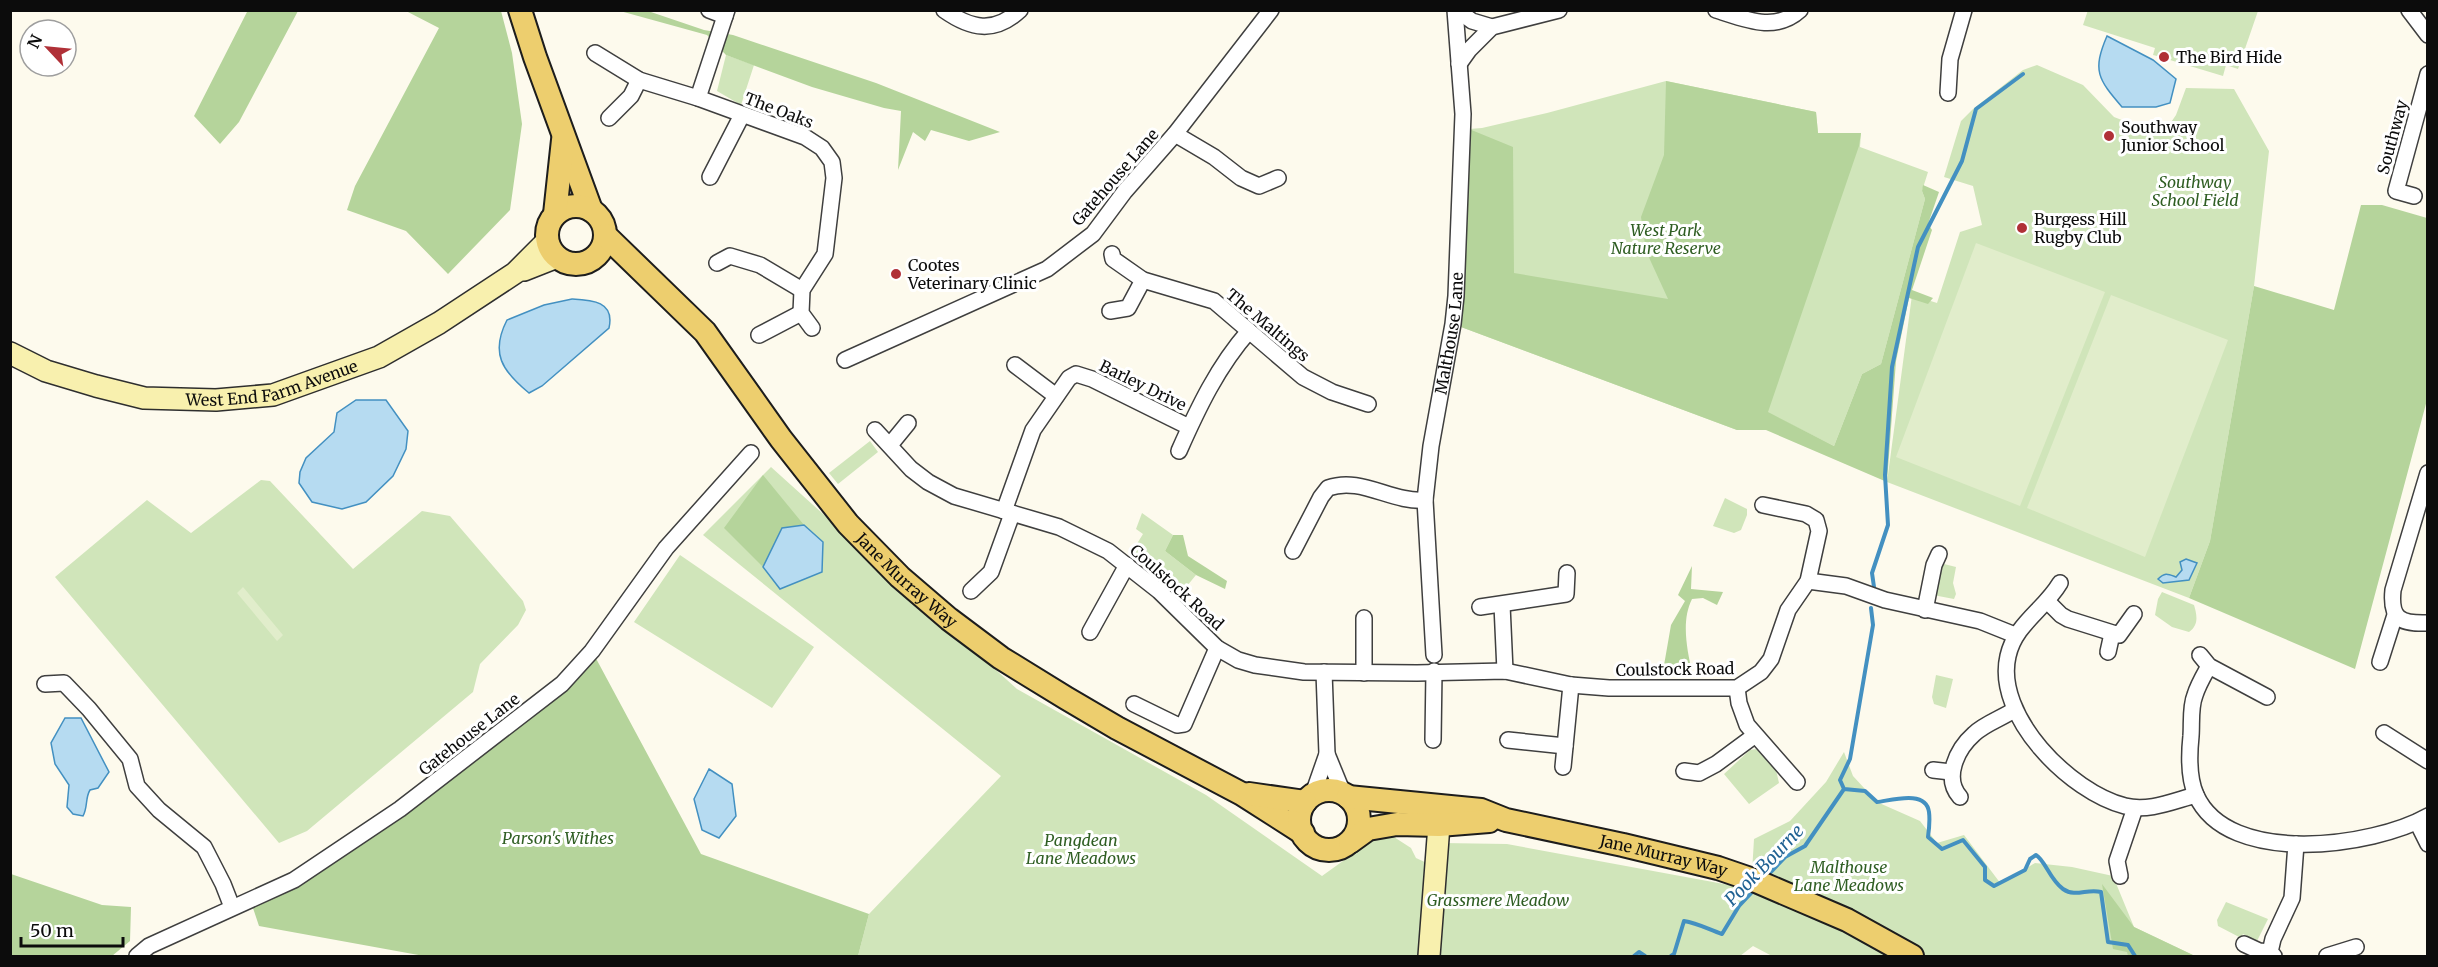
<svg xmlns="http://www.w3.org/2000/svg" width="2438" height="967" viewBox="0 0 2438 967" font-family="Merriweather,serif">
	<rect width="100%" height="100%" fill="#fdfaed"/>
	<path fill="#d0e5ba" d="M2088,10h170v1l-20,58 -12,-4 -3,11 -53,-16 2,-2 -9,-8 -6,6 -4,-1 2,-7 -72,-23z
		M726,55l28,10 -13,40 -24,-14z
		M2037,65l46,20 31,32 39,15 14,-4 9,-13 10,-27 48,1 35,62 -15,135 -44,255 -21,57 -302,-116 25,-187 25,8 23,-71 22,-7 -9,-39 -29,-9 17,-56 12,-12 50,-39z
		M1666,81l150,31 2,21h43l-1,14 68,25 -6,19 3,8 -44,165 -19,10 -28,72 -66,-33 -31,17 -284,-106 16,-195 13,-1 65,-15z
		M870,441l8,11 -40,32 -9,-11z
		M771,467l246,222 189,106 116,81 53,-38 19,-1 17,11 5,10 13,6 -8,92h-563l11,-42 132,-138 -298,-241z
		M261,480l9,1 83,88 69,-58 28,5 73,85 3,9 -8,15 -38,39 -7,28 -166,139 -28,12 -224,-266 92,-77 44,33z
		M1725,498l22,11v6l-6,15 -7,3 -21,-7z
		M1142,513l31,22 -8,16 31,24 -14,17 -25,-21 -6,2 -21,-18 13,-21 -7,-5z
		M680,555l134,92 -42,61 -138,-86z
		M1940,563l16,4 -3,16 3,11 -2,5 -21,-4z
		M2162,592l32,13c3,10 5,20 -5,27l-17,-5 -17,-12 3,-16z
		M1936,675l17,4 -7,29 -12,-4 -2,-7z
		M1756,749l20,21 3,13 -30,21 -25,-30 26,-24z
		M1844,752l9,24 24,26 43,19 17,22 27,-8 37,49 34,-21 37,4 41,9 21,51 61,29h-423l-19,-10 -13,10h-308l11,-113 64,1 244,45 3,-50 36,-18 36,-39z
		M2226,902l42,17 -11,22 -14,-7 -2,4 -23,-12 -1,-6z"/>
	<path fill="#b5d49b" d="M248,10l50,1 -59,111 -19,22 -26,-28z
		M406,11h95l11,42 10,71 -12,86 -62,64 -42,-43 -59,-21 8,-24 84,-158z
		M620,11h28l56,19 29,5 143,48 124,49 -31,9 -38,-11 -6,11 -12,-9 -15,38 3,-59 -17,-3 -72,-21 -86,-32 -19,-20z
		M1666,81l150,31 2,21h43l-2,13 -91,266 66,34 28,-72 19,-10 44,-165 -3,-8 1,-6 16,7 -11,32 4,6 -20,60 21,8 -5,6 -19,-6 -13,63 -9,121 -121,-52h-29l-284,-106 16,-195 44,18 1,126 154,26 -22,-48 -5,-34 23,-62z
		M2361,205h21l45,13v182l-72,269 -166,-71 21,-57 44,-255 80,24z
		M763,475l41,50 -22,3 -19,39 -39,-39z
		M1173,535h10l5,21 39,25 -2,8 -29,-14 -31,-24z
		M1692,566l-1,23 32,3 -6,13 -14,-7 -11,1c-11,22 -5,50 0,73l-29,-1 8,-46 14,-24 -7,-6z
		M592,651l109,203 168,60 -11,42h-434l-165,-30 -6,-18 147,-99z
		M11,874l91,31 29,2 -1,34 -18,15h-101z
		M2102,884l32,43 61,29h-67l-1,-4 -14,-3z"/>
	<path fill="#e1edcb" d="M1976,243l129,49 -85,214 -124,-49z
		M2111,295l117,45 -83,217 -118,-49z
		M243,587l40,48 -6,6 -40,-48z"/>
	<path fill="#b6dbf1" stroke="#4390c1" stroke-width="1.5" d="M2107,36l46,24 23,19 -6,24 -14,4h-34c-24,-28 -30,-36 -15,-71z
		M572,299c20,1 43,2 37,29l-67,58 -13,7c-27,-22 -39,-40 -22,-73l37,-15z
		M356,400h30l22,31 -2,18 -13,27 -27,26 -24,7 -30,-7 -13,-19 1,-11 6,-14 28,-26 3,-19z
		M804,525l19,17 -1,30 -42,17 -17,-22 19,-39z
		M2186,559l11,4 -8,17 -26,3 -5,-4c7,-7 10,-5 18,-2l6,-7 -2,-8z
		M65,718h16l28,54 -11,16 -8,2c-5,8 -2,17 -7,26l-10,-2 -6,-7 2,-22 -14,-21 -4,-21z
		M709,769l23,15 4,32 -17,22 -17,-8 -8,-31z"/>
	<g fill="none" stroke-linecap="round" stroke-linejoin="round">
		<path stroke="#4390c1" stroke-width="4" d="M1874,587l-2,-14 16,-48 -3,-50 7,-108 26,-120 44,-86 14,-52 47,-35
			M1844,789l21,2 12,11c16,-2 49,-12 52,10 1,8 0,18 -1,25l14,12 21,-9 22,27v13l9,6 31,-16 5,-11 6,-4c9,5 14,25 27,34 13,9 24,-1 38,3l7,50 20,3 7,11
			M1844,789l-4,-9 10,-21 23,-134 -2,-17
			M1766,877l19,-20 20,-11 39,-57
			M1634,956l5,-4 6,4
			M1671,956l3,-2 10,-33c13,2 24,8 38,13l17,-28 16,-17"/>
		<g stroke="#3f3f3f" stroke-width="18">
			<g id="street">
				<path d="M709,10l16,6"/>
				<path d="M944,10c27,19 50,24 76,0"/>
				<path d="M1457,10l15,11 20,6"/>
				<path d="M1716,10c29,9 59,23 84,0"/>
				<path d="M2409,10l19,25"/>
				<path d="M595,53l44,27 59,18 107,39 17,11 10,14 2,16 -9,76 -23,36 -1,23 11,15"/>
				<path d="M1459,64l10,-14 23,-23 67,-17"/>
				<path d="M1948,93l2,-34 14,-49"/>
				<path d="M698,98l29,-88"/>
				<path d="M609,118l22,-22 8,-16"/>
				<path d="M1175,134l39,23 27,21 18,8 19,-8"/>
				<path d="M710,177l32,-62"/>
				<path d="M2414,196l-18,-5 32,-117"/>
				<path d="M1112,254l1,5 30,21 71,21 89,76 29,15 36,12"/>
				<path d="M717,263l13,-7 30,9 42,25"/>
				<path d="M1110,311l18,-3 15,-28"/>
				<path d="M759,335l42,-22"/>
				<path d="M845,360l202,-91 46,-35 32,-43 50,-57 96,-124"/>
				<path d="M1015,365l41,31"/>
				<path d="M875,430l36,39 17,13 26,14 105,31 49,24 51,40 58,57 21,12 17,5 49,7 113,1 88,-2 66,14 38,3h128l24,-16 10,-13 17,-49 20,-29 11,-50 -3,-11 -10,-6 -43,-9"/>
				<path d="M890,445l18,-22"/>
				<path d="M1179,451c19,-43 39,-85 70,-120"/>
				<path d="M2428,473l-35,117c-3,29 7,34 35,33"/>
				<path d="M1004,511l29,-81 36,-52 7,-4 16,5 97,48"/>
				<path d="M1293,551l28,-54 7,-9c33,-12 64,15 97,12"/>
				<path d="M1808,581l38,5 39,14 95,21 35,14"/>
				<path d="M2060,583c-16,27 -45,41 -52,73 -14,60 62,136 117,150 24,6 48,-5 71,-11"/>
				<path d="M971,591l20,-19 21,-58"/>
				<path d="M2047,601l14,14 7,4 51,16 15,-21"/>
				<path d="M1502,605l3,66"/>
				<path d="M1480,607l86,-13 1,-21"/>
				<path d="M1925,610l9,-45 5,-11"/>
				<path d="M1090,632l37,-67"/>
				<path d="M2108,652l4,-18"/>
				<path id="s1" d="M1434,655l-9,-155 6,-54 22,-122 3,-28 7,-182 -8,-104"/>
				<path d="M2200,655l9,11 58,31"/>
				<path d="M2380,662l15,-47"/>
				<path d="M2209,666c-5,9 -11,19 -14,29 -5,12 -3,28 -4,41 -2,19 -3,41 5,59 32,72 177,52 232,21"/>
				<path d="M1364,673v-55"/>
				<path d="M45,684l19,-1 25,26 41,50 7,27 22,24 45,37 19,37 9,23"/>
				<path d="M1737,688l2,15 8,22 50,57"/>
				<path d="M1134,704l43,21 7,-1 33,-76"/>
				<path d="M2384,733l44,28"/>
				<path d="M1433,740l1,-69"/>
				<path d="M1508,740l57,6"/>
				<path d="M1327,754l16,39"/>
				<path d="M1563,767l8,-82"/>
				<path d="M1933,770l18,2"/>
				<path d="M1684,771l15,2 17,-9 38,-28"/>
				<path d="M1313,794l14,-40 -3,-82"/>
				<path d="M1960,797c-17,-19 -3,-48 14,-63 10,-10 28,-16 40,-24"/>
				<path d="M2417,822l11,22"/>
				<path d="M2120,876l-3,-15 18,-53"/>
				<path d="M2244,944l15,7 11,1"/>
				<path d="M137,956l12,-10 145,-66 106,-71 162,-125 30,-33 74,-103 85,-95"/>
				<path d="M2274,956l-4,-4 3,-13 19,-41 4,-54"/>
				<path d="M2327,956l29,-9"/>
			</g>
		</g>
		<g stroke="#2e2e2e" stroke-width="24">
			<g id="secondary">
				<path d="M524,270l33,-13"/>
				<path id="s2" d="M10,353l36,18 50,15 48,12 72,2 57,-5 106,-38 60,-34 76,-50 32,-32"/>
				<path d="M1429,956l10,-131"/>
			</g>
		</g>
		<g stroke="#1d1d1d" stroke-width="26">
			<g id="primary">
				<path d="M520,10l15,47 56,153"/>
				<circle cx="576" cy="235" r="29"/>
				<path d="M555,214l8,-74"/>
				<path id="s3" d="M605,235l100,97 76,107 67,85 52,53 49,42 52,39 65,40 51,30 125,66 61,39"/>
				<circle cx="1329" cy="820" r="30"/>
				<path d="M1249,794l56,8"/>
				<path id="s4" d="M1348,797l133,13 25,10 117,25 95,23 38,13 91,39 65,36"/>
				<path d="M1350,842l18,-13 29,-5 42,1 50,-4"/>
			</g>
		</g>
		<use href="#street" stroke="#fff" stroke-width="15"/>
		<use href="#secondary" stroke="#f8f0ae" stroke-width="21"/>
		<use href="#primary" stroke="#edce6e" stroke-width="22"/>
	</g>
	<g fill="#b03037" stroke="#fff" stroke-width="2">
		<circle cx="2164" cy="57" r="6"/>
		<circle cx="2109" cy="136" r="6"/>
		<circle cx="2022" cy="228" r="6"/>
		<circle cx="896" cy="274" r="6"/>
	</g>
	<g text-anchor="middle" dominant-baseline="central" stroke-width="6" stroke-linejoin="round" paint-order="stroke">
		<g font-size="16" fill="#0c0c0c" stroke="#fff" text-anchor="start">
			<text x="2176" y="57">The Bird Hide</text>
			<text x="2121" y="127">Southway<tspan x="2121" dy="18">Junior School</tspan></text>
			<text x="2034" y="219">Burgess Hill<tspan x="2034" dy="18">Rugby Club</tspan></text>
			<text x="908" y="265">Cootes<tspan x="908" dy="18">Veterinary Clinic</tspan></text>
		</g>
		<g font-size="16" fill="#0c0c0c" stroke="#fff">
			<text transform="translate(779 110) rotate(21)">The Oaks</text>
			<text transform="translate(2392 137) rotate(-75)">Southway</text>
			<text transform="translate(1115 177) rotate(-49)">Gatehouse Lane</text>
			<text transform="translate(1268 325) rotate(40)">The Maltings</text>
			<text stroke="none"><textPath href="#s1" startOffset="324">Malthouse Lane</textPath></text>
			<text stroke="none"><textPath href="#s2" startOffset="272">West End Farm Avenue</textPath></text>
			<text transform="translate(1143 385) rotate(26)">Barley Drive</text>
			<text stroke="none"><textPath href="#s3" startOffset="460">Jane Murray Way</textPath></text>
			<text transform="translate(1177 587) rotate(42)">Coulstock Road</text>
			<text transform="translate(1675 669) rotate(-1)">Coulstock Road</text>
			<text transform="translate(469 734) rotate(-38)">Gatehouse Lane</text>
			<text stroke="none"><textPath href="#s4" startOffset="322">Jane Murray Way</textPath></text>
		</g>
		<g font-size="16" font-style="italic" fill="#2f5e23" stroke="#fff">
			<text x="2195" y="182">Southway<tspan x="2195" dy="18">School Field</tspan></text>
			<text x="1666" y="230">West Park<tspan x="1666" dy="18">Nature Reserve</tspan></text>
			<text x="558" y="838">Parson's Withes</text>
			<text x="1081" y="840">Pangdean<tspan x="1081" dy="18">Lane Meadows</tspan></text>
			<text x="1849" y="867">Malthouse<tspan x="1849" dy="18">Lane Meadows</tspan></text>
			<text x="1498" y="900">Grassmere Meadow</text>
		</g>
		<g font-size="18" font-style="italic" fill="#216293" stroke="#fff">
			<text transform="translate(1764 865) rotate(-46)">Pook Bourne</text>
		</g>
	</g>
	<rect width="2438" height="967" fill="none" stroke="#0c0c0c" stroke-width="24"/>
	<g transform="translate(48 48) rotate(296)"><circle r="28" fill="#ffffff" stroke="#9e9e9e" stroke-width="1.5"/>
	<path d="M0-4.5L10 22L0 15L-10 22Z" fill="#b03037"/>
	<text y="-9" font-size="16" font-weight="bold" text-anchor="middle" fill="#0c0c0c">N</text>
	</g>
	<path d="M21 937v9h102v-9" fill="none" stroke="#0c0c0c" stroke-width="3"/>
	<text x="30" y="937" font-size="18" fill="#0c0c0c" stroke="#ffffff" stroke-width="4.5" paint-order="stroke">50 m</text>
</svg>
